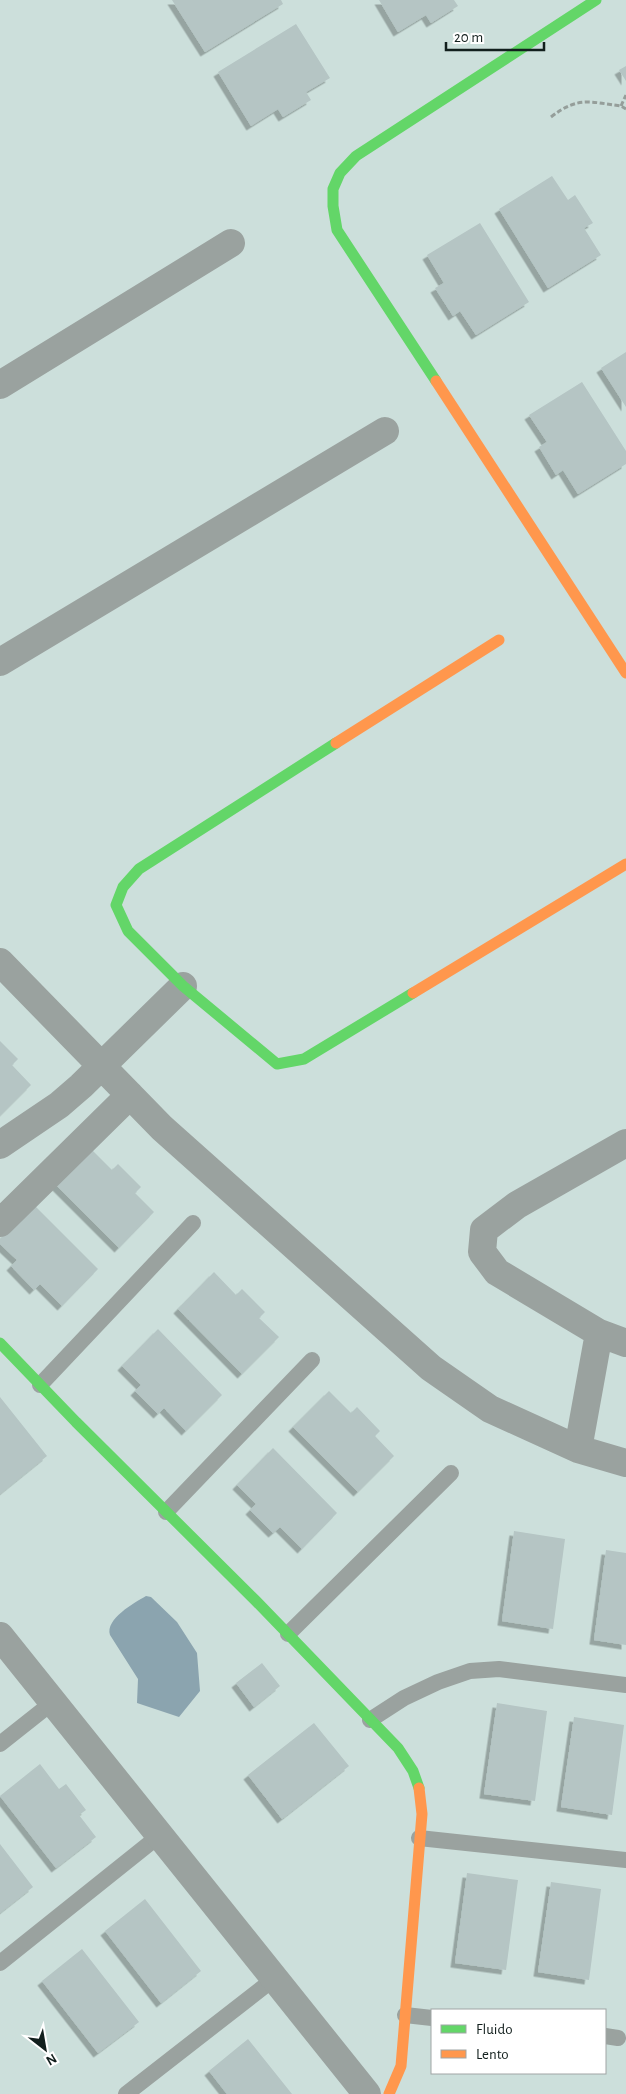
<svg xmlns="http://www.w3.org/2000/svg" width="626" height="2094" viewBox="0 0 626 2094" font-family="'Alegreya Sans',sans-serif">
	<defs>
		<filter id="shadow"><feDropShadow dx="-4.5" dy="4.5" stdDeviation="0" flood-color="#0004"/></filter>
	</defs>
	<rect width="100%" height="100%" fill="#ccdfdb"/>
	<path fill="#8ba4af" d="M146,1596l5,1 26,25 20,31 3,38 -21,26 -42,-14 1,-24 -28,-44c-5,-16 24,-32 36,-39z"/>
	<path fill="#b5c5c4" filter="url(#shadow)" d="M172,0h109l2,4 -78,48z
		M379,0h75l4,6 -27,17 -5,-8 -28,17z
		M296,24l34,54 -24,14 5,8 -28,17 -5,-8 -27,17 -33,-54z
		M626,66v15l-7,-11z
		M552,176l16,24 7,-5 18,28 -9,5 17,27 -53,33 -49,-79z
		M480,223l49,79 -53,33 -16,-24 -7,5 -18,-28 9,-5 -17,-28z
		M626,352v55l-25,-39z
		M582,382l44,69v13l-48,30 -15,-24 -7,5 -17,-28 8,-5 -18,-27z
		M0,1041l18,18 -6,6 19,20 -31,31z
		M90,1148l22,22 6,-6 23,23 -6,6 19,19 -35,36 -65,-65z
		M34,1205l64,64 -36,37 -22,-22 -6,6 -23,-24 6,-6 -17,-16v-5z
		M214,1272l22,23 6,-6 23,23 -6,6 20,19 -37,37 -64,-65z
		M158,1329l64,66 -36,36 -22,-23 -6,6 -23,-23 6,-6 -19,-19z
		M329,1391l22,22 6,-6 23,24 -5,5 19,20 -36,36 -65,-65z
		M0,1397l47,59 -47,38z
		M273,1448l64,65 -35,36 -22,-22 -7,6 -23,-23 6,-6 -19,-19z
		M514,1531l51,8 -12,90 -51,-8z
		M606,1550l20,3v92l-32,-5z
		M262,1663l18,23 -26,21 -18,-24z
		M497,1703l50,8 -12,90 -51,-7z
		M574,1717l50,8 -12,90 -51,-8z
		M314,1723l35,43 -67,53 -34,-44z
		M40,1764l19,25 7,-5 20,26 -7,5 17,22 -40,31 -56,-72z
		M0,1844l33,43 -33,26z
		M467,1873l51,7 -12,90 -51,-7z
		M551,1882l50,7 -12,91 -51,-8z
		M145,1899l56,72 -40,32 -56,-72z
		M82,1949l57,73 -41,31 -56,-72z
		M248,2039l44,55h-65l-18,-23z"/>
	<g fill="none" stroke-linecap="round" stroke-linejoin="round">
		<path stroke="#959e9a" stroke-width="3" stroke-dasharray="5 2.5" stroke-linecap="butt" d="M621,106l5,-11
			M551,117c27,-21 39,-15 70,-11l5,3"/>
		<path stroke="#9aa29f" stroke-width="16" d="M40,1385l153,-162
			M166,1512l146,-152
			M288,1634l163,-161
			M370,1720l34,-22 34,-16 32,-11 29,-2 127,16
			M0,1744l53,-42
			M419,1838l207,22
			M0,1963l160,-128
			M405,2015l27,3
			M605,2036l13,2
			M126,2094l149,-116"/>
		<path stroke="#9aa29f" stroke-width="28" d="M0,385l231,-142
			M0,662l385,-231
			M0,962l162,166 269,240 59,41 88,40 48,14
			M626,1143l-109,62 -33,25 -2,22 15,20 102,61 27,10
			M0,1145l59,-40 22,-19 102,-100
			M0,1223l130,-128
			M578,1449l21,-116
			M0,1636l367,458"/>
		<path stroke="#63d668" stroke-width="11" d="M436,381l-99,-151 -4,-24v-17l7,-16 16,-17 240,-156
			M336,743l-197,126 -16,18 -7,18 12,26 55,55 94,78 27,-5 109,-66
			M0,1343l76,79 180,179 142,147 15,23 6,17"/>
		<path stroke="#ff974d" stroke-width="11" d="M436,381l190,292
			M336,743l163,-103
			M413,993l213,-129
			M389,2094l12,-28 21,-252 -3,-26"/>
	</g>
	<rect x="431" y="2009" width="175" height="65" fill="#ffffff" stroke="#a0a5a5"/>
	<rect x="441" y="2025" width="25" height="8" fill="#63d668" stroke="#a0a5a5"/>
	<text x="476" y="2034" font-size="15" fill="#121f1d">Fluido</text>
	<rect x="441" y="2050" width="25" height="8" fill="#ff974d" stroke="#a0a5a5"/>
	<text x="476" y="2059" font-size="15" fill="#121f1d">Lento</text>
	<g transform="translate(45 2049) rotate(149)" stroke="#ffffff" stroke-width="4" paint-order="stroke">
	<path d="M0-4L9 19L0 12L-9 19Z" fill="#121f1d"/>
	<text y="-8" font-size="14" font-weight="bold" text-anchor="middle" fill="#121f1d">N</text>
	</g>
	<path d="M446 42v8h98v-8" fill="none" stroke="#121f1d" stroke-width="2.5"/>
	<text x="454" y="42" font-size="15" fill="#121f1d" stroke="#ffffff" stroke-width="4" paint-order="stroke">20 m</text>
</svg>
